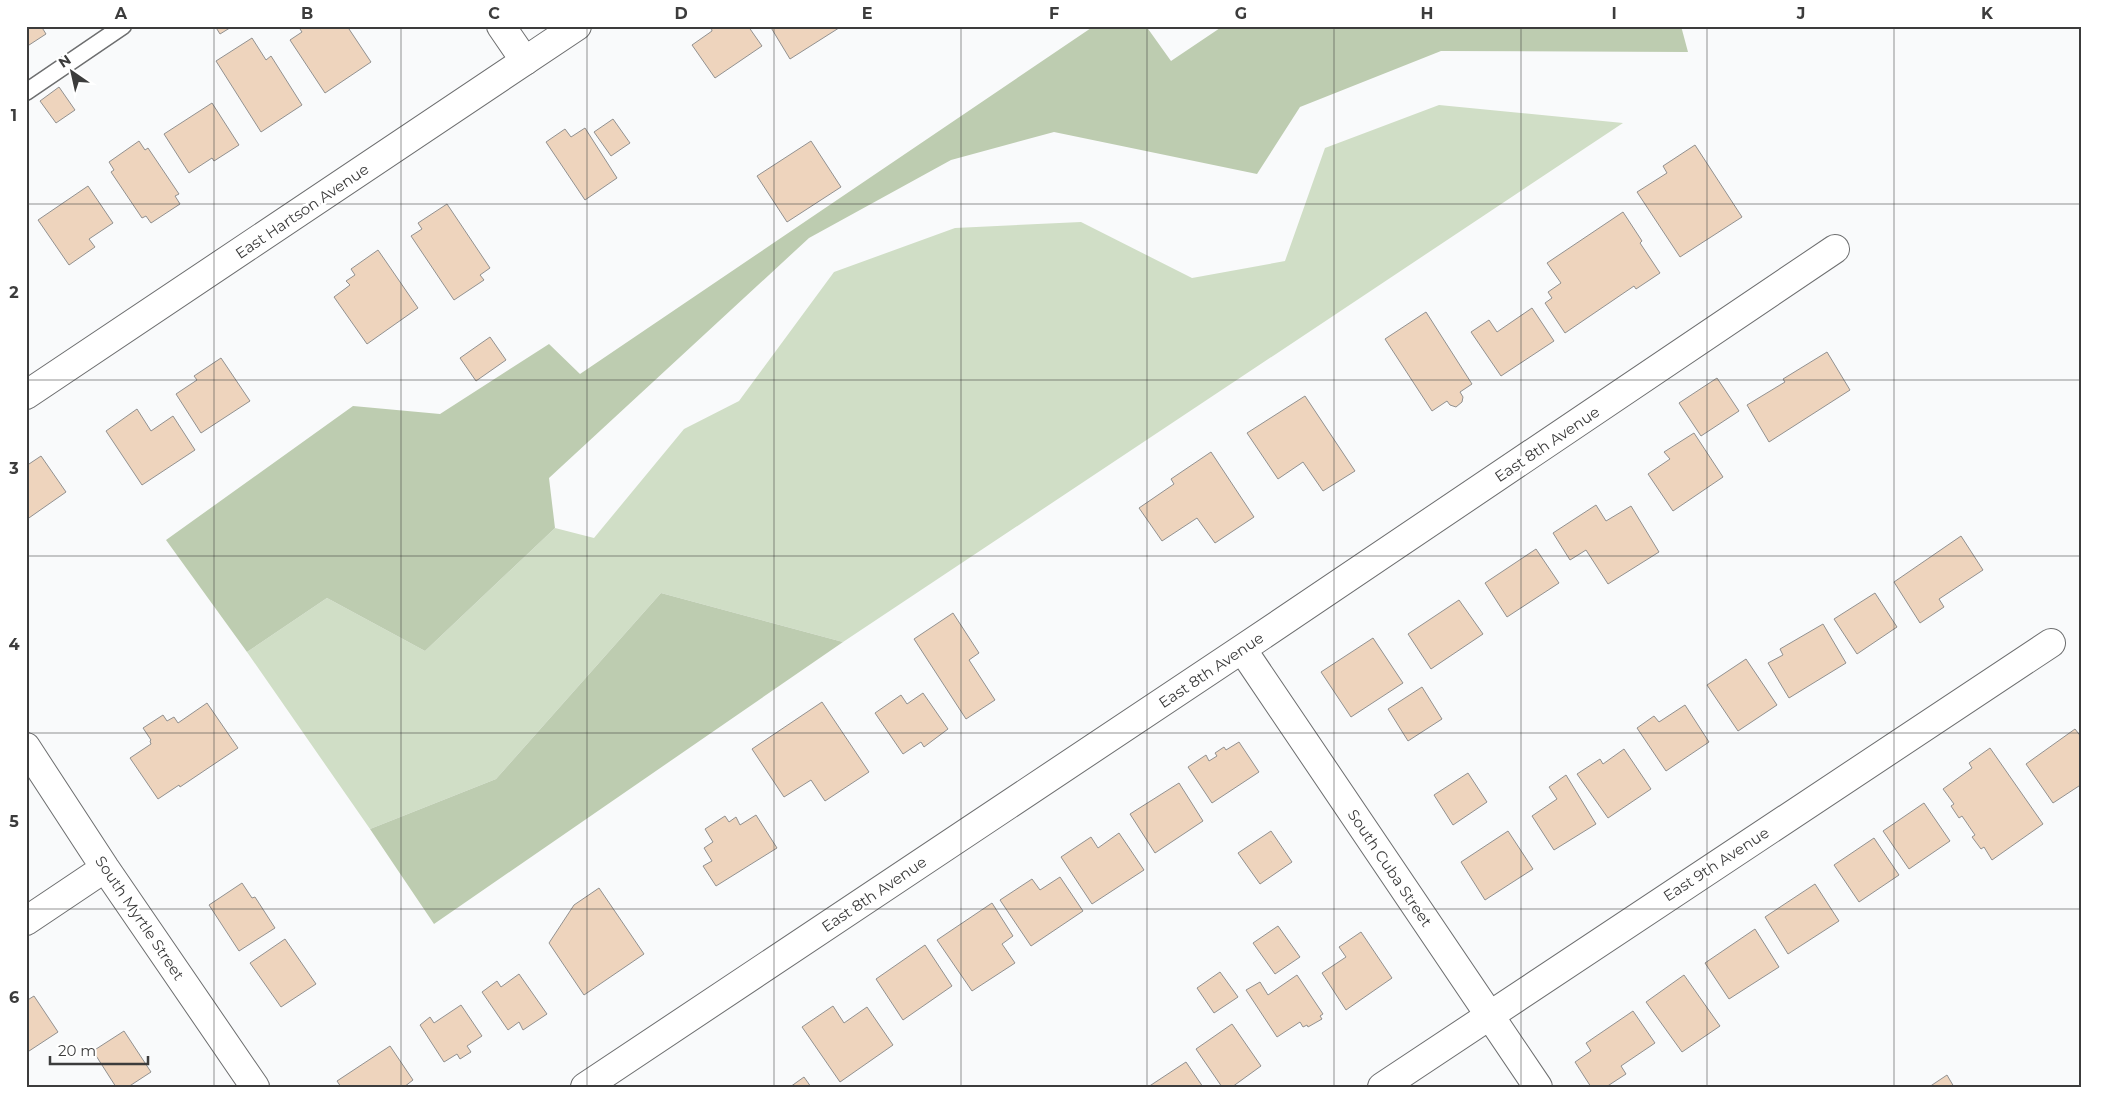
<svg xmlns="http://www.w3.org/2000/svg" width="2108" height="1113" viewBox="0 0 2108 1113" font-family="Montserrat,sans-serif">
	<rect width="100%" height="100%" fill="#f9fafb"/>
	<path fill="#d0dec6" d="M1439,105l184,18 -780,519 -182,-49 -165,186 -126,50 -123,-177 80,-54 98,53 130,-123 39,10 90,-109 55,-28 95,-129 121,-44 126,-6 111,56 93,-17 40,-113z"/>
	<path fill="#bdccb0" d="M1094,26h52l25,35 52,-35h458l7,26 -247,-1 -141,56 -43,67 -203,-42 -103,28 -142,78 -260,240 6,50 -130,123 -98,-53 -80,54 -81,-112 187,-134 87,8 109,-70 31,30z
		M661,593l182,49 -409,282 -64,-95 126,-50z"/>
	<path fill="#eed4bd" stroke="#929190" d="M26,26h15l5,8 -20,13z
		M215,26h18l-13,8z
		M298,26h49l24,36 -46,31 -35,-53 12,-8z
		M711,26h37l14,20 -47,32 -23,-33 20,-14z
		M770,26h72l-52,33z
		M252,38l14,22 5,-4 31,49 -41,27 -45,-71z
		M59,87l16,23 -19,13 -16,-22z
		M212,103l27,42 -25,16 -2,-3 -23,15 -25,-39z
		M613,119l17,24 -19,13 -17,-24z
		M585,128l32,50 -32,22 -39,-58 19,-13 6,8z
		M139,141l6,9 3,-2 31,46 -4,2 5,8 -29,19 -5,-7 -4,2 -31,-46 3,-2 -5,-8z
		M811,141l30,46 -54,35 -30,-46z
		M1695,145l47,72 -62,40 -43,-65 30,-19 -4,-7z
		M88,186l25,37 -24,16 6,8 -26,18 -31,-45z
		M447,204l43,64 -10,7 4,5 -30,20 -43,-64 11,-7 -4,-6z
		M1623,212l19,29 -2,2 20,30 -24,16 -2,-3 -69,47 -20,-30 7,-5 -4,-6 13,-9 -14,-20z
		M378,250l40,58 -51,36 -33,-47 16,-12 -4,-4 9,-6 -4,-6z
		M1532,308l22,33 -53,35 -30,-44 18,-12 8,12z
		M1426,312l46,72 -12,8 3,5 -1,5 -6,5 -6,-2 -3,-4 -15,10 -47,-72z
		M490,337l16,23 -30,21 -16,-23z
		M1827,352l23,38 -81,52 -22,-37 38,-23 -2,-3z
		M221,358l29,43 -49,32 -25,-39 21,-14 -3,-4z
		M1717,378l22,33 -38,25 -22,-33z
		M1305,396l50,75 -32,20 -20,-29 -25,17 -31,-46z
		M137,409l14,22 22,-15 22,34 -53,35 -36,-54z
		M1694,433l29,44 -50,34 -25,-37 22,-15 -6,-7z
		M1211,452l43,65 -39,26 -18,-25 -35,23 -23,-33 35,-24 -3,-5z
		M41,456l25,36 -40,28v-54z
		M1596,505l10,16 25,-15 28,46 -51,32 -22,-34 -16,10 -17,-27z
		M1961,536l22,34 -44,29 5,8 -24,16 -26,-41z
		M1536,549l23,34 -52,34 -22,-34z
		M1875,593l22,34 -40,27 -23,-35z
		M1459,600l24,34 -52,35 -23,-35z
		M953,613l26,40 -10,7 26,40 -29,19 -52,-80z
		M1823,624l23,39 -57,35 -21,-35 15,-8 -3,-6z
		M1373,638l30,45 -52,34 -30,-45z
		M1746,659l31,46 -39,26 -31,-46z
		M1422,687l20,32 -34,22 -20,-32z
		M923,693l25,36 -24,18 -3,-5 -18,12 -28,-41 26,-18 6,9z
		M822,702l47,70 -44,29 -14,-21 -27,17 -32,-48z
		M207,703l31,45 -58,39 -1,-2 -21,14 -28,-41 21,-14 -1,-3 1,-1 -8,-12 20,-13 4,6 7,-4 4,6z
		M1685,705l24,37 -43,29 -29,-43 17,-12 5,6z
		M2075,729l7,9v46l-29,19 -27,-39z
		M1239,742l20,30 -47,31 -24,-36 18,-12 3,6 8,-5 -2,-3 9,-6 2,3z
		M1990,748l53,76 -51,36 -8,-13 -3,2 -9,-12 3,-2 -13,-19 -3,2 -8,-12 3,-2 -11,-15 29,-21 -3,-5z
		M1624,749l27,40 -43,29 -31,-44 23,-15 3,5z
		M1468,773l19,29 -34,23 -19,-30z
		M1566,775l30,49 -42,26 -22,-34 25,-17 -8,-12z
		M1179,783l24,38 -48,32 -25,-39z
		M1924,803l26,38 -41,28 -26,-38z
		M756,815l21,33 -61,38 -13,-20 9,-5 -8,-13 9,-6 -8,-13 20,-13 4,6 7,-5 4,8z
		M1271,831l21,31 -32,22 -22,-31z
		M1508,831l25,38 -48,31 -24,-38z
		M1119,833l25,37 -52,34 -31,-47 30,-20 7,11z
		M1874,838l25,37 -40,27 -25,-37z
		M1060,877l23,34 -52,35 -31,-46 32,-21 8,11z
		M242,883l10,15 3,-1 20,31 -36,23 -30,-46z
		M1815,884l24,37 -51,33 -23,-37z
		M599,888l45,66 -60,41 -35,-52 25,-38z
		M992,903l21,33 -11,8 13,19 -43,28 -35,-51z
		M1278,926l22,31 -25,17 -22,-31z
		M1755,929l24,38 -50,32 -24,-36z
		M1361,932l31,46 -46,32 -24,-37 24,-16 -7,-10z
		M285,939l31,45 -35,23 -31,-44z
		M925,945l27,41 -49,34 -27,-41z
		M1220,972l18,25 -24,16 -17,-25z
		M519,974l28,40 -24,16 -4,-8 -11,8 -26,-38 15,-11 4,6z
		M1297,975l26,39 -3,2 2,3 -14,8 -1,-2 -4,2 -3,-5 -23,15 -31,-47 14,-8 8,13z
		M1684,975l36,51 -38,26 -36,-50z
		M34,996l24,36 -32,21v-52z
		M461,1005l21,31 -15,10 4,6 -11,7 -3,-5 -13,8 -24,-37 10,-8 4,6z
		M833,1006l11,17 23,-16 26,38 -53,37 -38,-55z
		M1633,1011l22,32 -34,23 5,8 -20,13h-15l-16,-25 16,-11 -5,-8z
		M1232,1024l29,42 -29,21h-10l-26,-38z
		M124,1031l27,41 -23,15h-12l-23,-36z
		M390,1046l23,34 -9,7h-63l-4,-6z
		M1186,1062l17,25h-55z
		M1947,1075l7,12h-25z
		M804,1077l7,10h-21z"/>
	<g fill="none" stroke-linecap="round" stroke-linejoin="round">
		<g stroke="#6d6e6f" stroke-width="19">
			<path id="lane" d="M26,92l97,-66"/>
		</g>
		<g stroke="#6d6e6f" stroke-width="30">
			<path id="street" d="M501,26l24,35
				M1242,649l296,438
				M26,747l79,121 150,219
				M26,921l79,-53
				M585,1087l657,-438 593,-400
				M1382,1087l669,-444"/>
		</g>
		<g stroke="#6d6e6f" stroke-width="30">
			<path id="secondary" d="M26,395l551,-369"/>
		</g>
		<use href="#lane" stroke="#fff" stroke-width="16"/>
		<use href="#street" stroke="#fff" stroke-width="28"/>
		<use href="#secondary" stroke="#fff" stroke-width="28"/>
	</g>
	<path fill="none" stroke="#3c3c3c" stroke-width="1" stroke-opacity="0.55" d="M214,26v1061M401,26v1061M587,26v1061M774,26v1061M961,26v1061M1147,26v1061M1334,26v1061M1521,26v1061M1707,26v1061M1894,26v1061M26,204h2056M26,380h2056M26,556h2056M26,733h2056M26,909h2056"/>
	<g text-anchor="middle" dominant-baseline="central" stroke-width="5" stroke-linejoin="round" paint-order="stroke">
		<g font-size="15" fill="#3c3c3c" stroke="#fff">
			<text transform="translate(302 211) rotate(-34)">East Hartson Avenue</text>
			<text transform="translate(1547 444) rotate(-34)">East 8th Avenue</text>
			<text transform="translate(1211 670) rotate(-34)">East 8th Avenue</text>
			<text transform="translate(1716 864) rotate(-33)">East 9th Avenue</text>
			<text transform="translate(1390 868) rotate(56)">South Cuba Street</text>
			<text transform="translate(874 894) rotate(-34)">East 8th Avenue</text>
			<text transform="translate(140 918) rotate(56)">South Myrtle Street</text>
		</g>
	</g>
	<rect width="2108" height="1113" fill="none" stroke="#ffffff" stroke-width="55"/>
	<g transform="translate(72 72) rotate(326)" stroke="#ffffff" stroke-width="4" paint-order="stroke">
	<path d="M0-4L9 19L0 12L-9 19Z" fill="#3c3c3c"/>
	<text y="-8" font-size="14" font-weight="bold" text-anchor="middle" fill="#3c3c3c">N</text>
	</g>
	<path d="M50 1056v8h98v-8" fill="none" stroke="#3c3c3c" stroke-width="2.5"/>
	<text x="58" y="1056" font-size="15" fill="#3c3c3c" stroke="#ffffff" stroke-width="4" paint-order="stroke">20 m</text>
	<rect x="28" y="28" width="2052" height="1058" fill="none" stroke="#3c3c3c" stroke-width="2"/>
	<g font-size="16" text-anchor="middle" font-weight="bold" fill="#3c3c3c">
		<text x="121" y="19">A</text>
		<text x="307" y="19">B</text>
		<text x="494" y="19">C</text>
		<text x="681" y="19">D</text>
		<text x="867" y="19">E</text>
		<text x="1054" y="19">F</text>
		<text x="1241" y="19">G</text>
		<text x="1427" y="19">H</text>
		<text x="1614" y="19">I</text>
		<text x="1801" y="19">J</text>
		<text x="1987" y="19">K</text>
		<text x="14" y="121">1</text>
		<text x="14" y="298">2</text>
		<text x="14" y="474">3</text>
		<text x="14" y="650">4</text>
		<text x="14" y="827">5</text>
		<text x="14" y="1003">6</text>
	</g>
</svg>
